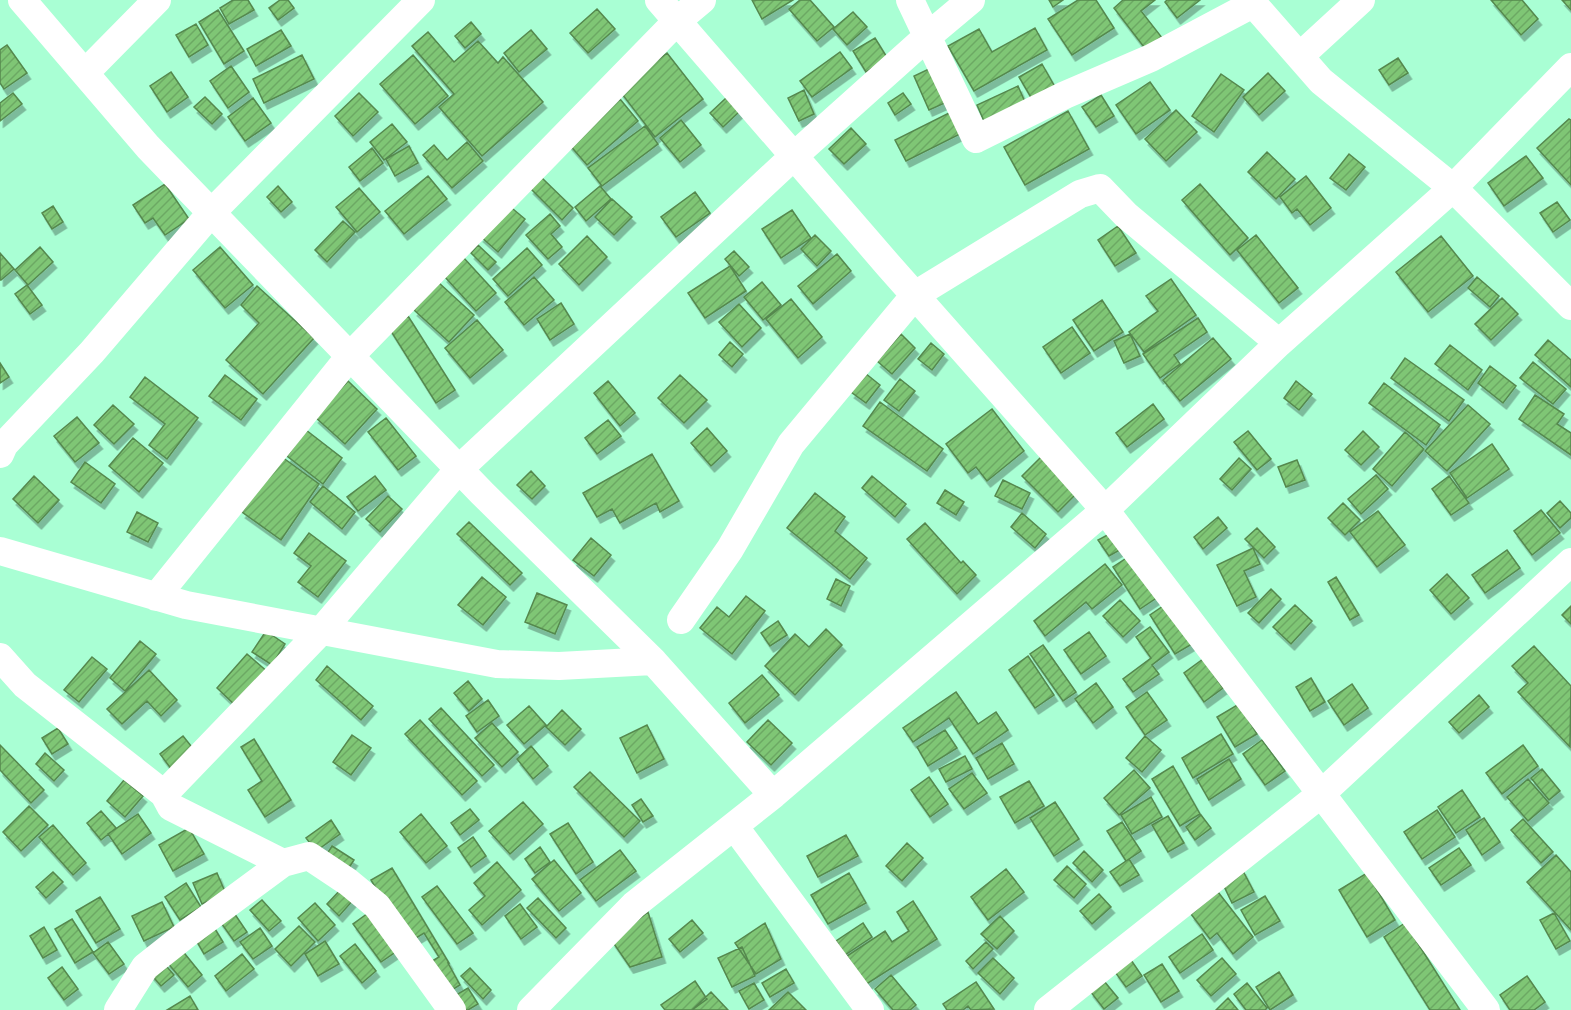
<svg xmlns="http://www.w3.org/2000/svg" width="1571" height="1010" viewBox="0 0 1571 1010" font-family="Montserrat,sans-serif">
	<defs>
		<pattern id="building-hatch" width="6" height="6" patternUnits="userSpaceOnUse" patternTransform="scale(1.5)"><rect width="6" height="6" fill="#7fc675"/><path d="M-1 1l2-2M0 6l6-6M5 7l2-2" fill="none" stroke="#6ca964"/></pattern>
		<filter id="shadow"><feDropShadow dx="3.5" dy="6" stdDeviation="0" flood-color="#0004"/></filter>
	</defs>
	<rect width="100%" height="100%" fill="#a9ffd4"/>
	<path fill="url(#building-hatch)" stroke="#55884e" stroke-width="1.5" filter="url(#shadow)" d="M233,0h15l6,10 -25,14 -9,-16z
		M280,0h8l6,8 -16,12 -9,-12z
		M752,0h41l-31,19z
		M800,0h10l24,27 -17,14 -28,-32z
		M1049,0h14l-10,7z
		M1078,0h18l18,28 -42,27 -24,-36z
		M1123,0h32l-14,11 22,28 -16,12 -33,-43z
		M1167,0h33l-23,18 -12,-16z
		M1491,0h31l16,19 -17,16z
		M1562,0h9v10z
		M597,9l18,20 -27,24 -18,-20z
		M218,10l26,41 -20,13 -25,-42z
		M853,12l14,15 -20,18 -14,-16z
		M471,22l10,12 -16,14 -10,-12z
		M196,24l12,21 -19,12 -13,-22z
		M1035,28l12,22 -73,41 -26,-45 31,-17 13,23z
		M281,30l10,16 -35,20 -9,-17z
		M531,30l16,19 -28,23 -15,-19z
		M428,32l26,30 24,-21 20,22 5,-6 40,45 -61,54 -43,-49 15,-13 -42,-48z
		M875,38l13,21 -22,13 -13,-21z
		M7,45l20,28 -23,16 -4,-6v-33z
		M840,52l12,16 -40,29 -12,-16z
		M667,53l36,46 -48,38 -36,-47z
		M302,55l12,24 -50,24 -11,-24z
		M413,55l35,41 -33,28 -35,-40z
		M1398,58l10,15 -19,12 -10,-15z
		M1042,64l17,30 -23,12 -17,-29z
		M231,66l18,26 -21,16 -18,-27z
		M931,68l16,34 -18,8 -15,-34z
		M171,72l17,25 -21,15 -17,-26z
		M1268,73l17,18 -26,24 -16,-18z
		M1221,74l23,16 -30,42 -22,-16z
		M1150,82l20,28 -34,24 -20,-29z
		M1018,86l10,23 -41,19 -10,-23z
		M804,90l10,24 -15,7 -11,-23z
		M13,93l9,11 -22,17v-18z
		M359,93l19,19 -25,24 -18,-20z
		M903,93l8,11 -16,11 -7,-12z
		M1101,95l13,21 -18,11 -14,-20z
		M205,97l17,17 -10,10 -18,-17z
		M253,98l18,25 -26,18 -17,-24z
		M726,98l13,14 -16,15 -13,-14z
		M620,99l18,22 -51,44 -19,-22z
		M1176,110l21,22 -31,29 -21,-22z
		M1068,111l21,38 -64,36 -21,-38z
		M951,112l11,21 -56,28 -11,-21z
		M1569,119l2,1v65l-34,-37z
		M681,120l20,25 -21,17 -20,-24z
		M392,124l15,18 -23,18 -14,-18z
		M645,126l13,18 -56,42 -14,-18z
		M851,128l15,16 -22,20 -15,-15z
		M467,142l16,19 -31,27 -29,-33 11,-10 13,15z
		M409,146l9,17 -23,13 -9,-17z
		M372,148l11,15 -23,18 -11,-14z
		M1267,152l28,27 -19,20 -28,-27z
		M1349,154l16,13 -19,23 -16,-12z
		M1526,156l17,22 -39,28 -16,-23z
		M428,176l19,23 -43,35 -19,-23z
		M1306,176l25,32 -21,17 -13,-16 -5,4 -12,-16z
		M541,177l32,31 -11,12 -32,-32z
		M165,184l24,35 -24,16 -12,-17 -8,5 -12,-18z
		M1200,184l48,54 -18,17 -48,-55z
		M278,186l14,16 -11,10 -14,-15z
		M600,186l11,13 -25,22 -11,-14z
		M359,188l21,24 -23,20 -21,-25z
		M695,192l15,21 -34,24 -15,-20z
		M612,199l20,18 -18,18 -19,-18z
		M1557,202l13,18 -17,12 -13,-19z
		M507,204l18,15 -27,33 -18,-16z
		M53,206l10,16 -11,7 -10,-16z
		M792,210l19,28 -30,20 -19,-29z
		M550,214l10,12 -9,8 11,13 -14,12 -22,-24z
		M343,221l12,11 -28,30 -12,-12z
		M1118,226l18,27 -21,13 -17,-26z
		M815,235l16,16 -14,15 -16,-17z
		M1256,235l42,53 -19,15 -42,-53z
		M587,236l20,21 -28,28 -20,-21z
		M1441,236l32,40 -45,36 -32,-40z
		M478,245l18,17 -8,8 -17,-17z
		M40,247l13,15 -25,23 -13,-15z
		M220,247l33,38 -28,23 -32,-38z
		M527,248l15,17 -34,31 -15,-17z
		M734,251l15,16 -10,9 -14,-17z
		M0,253l14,16 -13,11h-1z
		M837,254l14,17 -38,33 -15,-18z
		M463,257l33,36 -20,18 -32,-35z
		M730,266l16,25 -41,27 -17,-25z
		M534,277l20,23 -30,25 -19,-23z
		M1477,277l22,19 -9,11 -22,-19z
		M1171,279l25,36 -52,37 -15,-20 29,-21 -12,-15z
		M438,282l36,33 -25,27 -35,-32z
		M762,282l19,23 -18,15 -19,-23z
		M27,285l15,20 -12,9 -15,-20z
		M257,286l57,52 -51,56 -37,-34 33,-37 -18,-18z
		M1502,298l16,16 -27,26 -16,-16z
		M791,299l31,38 -24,21 -32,-39z
		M1102,300l21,32 -29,19 -21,-31z
		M561,303l13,21 -24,16 -13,-21z
		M739,304l22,24 -19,19 -23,-25z
		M408,316l47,74 -19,13 -47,-75z
		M1198,318l9,14 -33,23 6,9 -20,14 -17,-24z
		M477,320l26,30 -33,28 -25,-30z
		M1072,327l18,26 -29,20 -18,-26z
		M901,334l14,14 -23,26 -15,-13z
		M1130,334l10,22 -16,7 -10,-22z
		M1213,338l18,21 -51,42 -17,-21z
		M1548,340l23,20v27l-36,-32z
		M730,342l13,12 -11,13 -13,-12z
		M931,343l13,11 -12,16 -14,-11z
		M1450,345l32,25 -14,20 -33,-26z
		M1405,358l59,42 -15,21 -58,-43z
		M1533,362l33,27 -13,15 -33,-26z
		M0,363l9,14 -9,6z
		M1490,366l26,20 -13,17 -25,-20z
		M865,373l15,12 -14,18 -15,-11z
		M225,375l32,24 -16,21 -32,-24z
		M680,375l27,25 -23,23 -26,-25z
		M145,377l53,41 -31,41 -18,-14 16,-21 -35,-27z
		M900,379l15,12 -16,20 -15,-11z
		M348,381l29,28 -32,35 -30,-27z
		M608,381l27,32 -15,13 -26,-33z
		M1296,381l16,13 -13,16 -15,-12z
		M1384,383l56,42 -14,20 -57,-42z
		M1535,395l29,19 -7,10 14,9v22l-52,-36z
		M880,402l63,47 -16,22 -64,-45z
		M1153,404l11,15 -37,28 -11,-14z
		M113,405l21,19 -20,20 -20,-19z
		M1468,405l22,19 -43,47 -22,-20z
		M992,409l32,42 -37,30 -11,-14 -8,6 -22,-29z
		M77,417l22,26 -24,19 -21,-26z
		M386,418l30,38 -18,14 -30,-38z
		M608,420l13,16 -24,18 -12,-16z
		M707,428l20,23 -16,15 -20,-23z
		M306,430l36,28 -19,26 -36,-28z
		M1248,431l23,28 -14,11 -23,-28z
		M1363,431l16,16 -18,18 -16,-15z
		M1405,432l19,17 -32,37 -19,-17z
		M133,438l30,25 -24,29 -30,-26z
		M1492,444l17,25 -42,29 -17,-25z
		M652,454l27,47 -19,11 -4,-9 -36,20 -8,-14 -15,8 -14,-24z
		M1043,455l36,36 -21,21 -36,-36z
		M282,457l37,27 -38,56 -39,-28z
		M1239,458l12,11 -19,21 -12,-11z
		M1297,460l8,20 -19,7 -8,-20z
		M85,462l30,22 -14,19 -30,-21z
		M531,471l14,15 -13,13 -15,-14z
		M1376,475l12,14 -27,25 -13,-15z
		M34,476l25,24 -21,23 -25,-24z
		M375,476l11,14 -28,21 -11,-14z
		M872,476l34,28 -11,13 -33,-29z
		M1449,476l20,27 -18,12 -19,-26z
		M1003,480l27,13 -8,16 -27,-13z
		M323,486l32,26 -13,17 -32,-27z
		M945,490l19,12 -8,13 -19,-12z
		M815,493l30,24 -10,14 32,27 -17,21 -63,-51z
		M388,496l14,13 -22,23 -14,-13z
		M1560,501l11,12v5l-11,10 -13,-15z
		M1343,503l17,17 -15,15 -17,-17z
		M1541,510l19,23 -28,22 -18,-24z
		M1378,511l27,34 -28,22 -27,-35z
		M137,512l21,11 -10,19 -21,-10z
		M1022,513l24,21 -11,14 -24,-21z
		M1218,517l9,11 -24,21 -9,-12z
		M469,522l53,51 -12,12 -53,-51z
		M925,523l36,40 2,-2 13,14 -19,19 -50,-55z
		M1257,528l18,19 -11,11 -19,-19z
		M1115,531l10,16 -16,9 -11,-16z
		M309,533l37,28 -28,36 -20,-15 13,-16 -17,-13z
		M591,538l20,17 -17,21 -21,-16z
		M1253,548l7,16 -16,7 12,26 -19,9 -20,-41z
		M1507,550l13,18 -35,25 -13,-18z
		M1131,555l27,42 -18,12 -27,-42z
		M1105,564l17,21 -30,24 -6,-7 -41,34 -11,-15z
		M1447,574l22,24 -18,16 -21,-24z
		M482,577l24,20 -23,28 -25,-20z
		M1336,577l23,38 -9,5 -22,-38z
		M836,579l14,7 -9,20 -14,-7z
		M1271,589l10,10 -22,24 -11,-10z
		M537,593l30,12 -12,29 -30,-12z
		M746,596l19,15 -33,43 -32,-26 17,-21 12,10z
		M1120,600l20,21 -17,16 -20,-21z
		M1166,604l26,40 -17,10 -25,-39z
		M1295,605l17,16 -21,23 -18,-17z
		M1571,606v18l-9,-9z
		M778,621l9,14 -17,11 -9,-13z
		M1150,627l19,25 -17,13 7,9 -26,18 -10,-13 28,-21 -15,-21z
		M826,629l16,16 -47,50 -30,-29 30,-32 14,13z
		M266,631l19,13 -13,21 -20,-13z
		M1089,632l17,24 -25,18 -17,-24z
		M140,641l16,13 -31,37 -15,-13z
		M1043,645l33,47 -13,9 -33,-47z
		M1534,646l37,40 -1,61 -52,-55 10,-9 -16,-17z
		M247,654l22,19 -31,35 -21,-20z
		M1028,656l26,39 -19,13 -26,-38z
		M92,657l15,12 -28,33 -15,-12z
		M1203,659l20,29 -19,14 -20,-29z
		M327,666l46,40 -12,14 -45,-40z
		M149,670l28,30 -16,16 -14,-15 -25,23 -15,-15z
		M762,675l17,20 -34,28 -16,-20z
		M1311,678l14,24 -15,9 -14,-24z
		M468,681l14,18 -13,12 -15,-18z
		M1096,683l17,24 -20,16 -18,-24z
		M1352,684l16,24 -24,17 -16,-24z
		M956,692l22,32 18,-12 12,18 -35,24 -24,-36 -36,24 -10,-14z
		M1147,692l20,28 -22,15 -19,-28z
		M1479,695l10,12 -30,26 -10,-11z
		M488,700l11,16 -22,16 -11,-16z
		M1239,704l18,30 -22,13 -18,-30z
		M529,706l17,19 -22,19 -17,-19z
		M441,708l53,57 -12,11 -53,-57z
		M562,710l19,19 -16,16 -19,-18z
		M420,720l57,61 -15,14 -57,-61z
		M768,720l24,23 -21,22 -24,-23z
		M492,723l26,29 -16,15 -27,-29z
		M647,725l17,34 -27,14 -17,-35z
		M58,728l10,16 -16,10 -10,-16z
		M945,730l12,18 -29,18 -11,-19z
		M1221,734l12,20 -40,24 -11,-20z
		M352,735l19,13 -20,27 -18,-13z
		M183,736l12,15 -23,19 -12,-16z
		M1145,736l16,14 -19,22 -16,-14z
		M254,739l37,61 -26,17 -17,-27 14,-9 -21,-34z
		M1262,740l23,31 -20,14 -22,-31z
		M1002,743l12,21 -26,15 -12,-21z
		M0,745l44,45 -13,13 -31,-33z
		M1523,745l15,21 -36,28 -16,-21z
		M531,746l17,20 -15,13 -16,-20z
		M45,753l19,17 -10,11 -18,-17z
		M965,756l7,13 -26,13 -7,-13z
		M1229,759l12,20 -32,21 -12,-21z
		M1173,766l27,48 -20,12 -28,-47z
		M1542,769l18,22 -11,9 -18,-22z
		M1134,770l16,18 -31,27 -15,-17z
		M590,772l50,49 -16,16 -50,-50z
		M972,773l15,20 -23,16 -15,-20z
		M929,777l19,27 -18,13 -19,-27z
		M1528,779l21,24 -21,18 -21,-24z
		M124,780l19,16 -18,21 -18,-16z
		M1029,781l15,25 -29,17 -15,-26z
		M1462,790l18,27 -24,16 -18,-26z
		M1151,797l11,20 -30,17 -11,-19z
		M641,799l12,17 -10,6 -11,-17z
		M523,802l20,22 -33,30 -21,-23z
		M1055,802l24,37 -25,17 -24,-38z
		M29,806l19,19 -27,26 -18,-19z
		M470,809l9,11 -19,15 -9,-12z
		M1437,810l18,27 -33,22 -18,-27z
		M101,811l15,17 -15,12 -14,-17z
		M138,814l13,19 -29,21 -14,-20z
		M421,814l26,32 -21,17 -26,-31z
		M1201,815l10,13 -16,12 -9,-13z
		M1168,816l16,27 -16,9 -16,-27z
		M1484,818l16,24 -18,13 -16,-25z
		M1523,819l30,33 -12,11 -30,-33z
		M331,820l9,14 -24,17 -10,-13z
		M1122,822l19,29 -15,10 -19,-30z
		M568,823l25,39 -17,12 -26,-40z
		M53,825l33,38 -13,12 -34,-38z
		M189,828l15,26 -31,17 -14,-26z
		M846,835l12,21 -40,21 -11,-21z
		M473,837l13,19 -15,11 -13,-19z
		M907,843l16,15 -21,23 -16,-15z
		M332,846l22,14 -7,11 -22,-14z
		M540,847l10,15 -15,11 -10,-14z
		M1459,848l12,17 -30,20 -12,-17z
		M620,850l16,21 -40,30 -16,-21z
		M1084,851l19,19 -11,12 -19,-19z
		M1556,855l15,17v58l-44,-48z
		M1129,859l10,16 -19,11 -10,-14z
		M554,860l27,33 -22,18 -27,-32z
		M497,862l24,28 -39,35 -13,-15 16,-14 -11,-13z
		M1067,866l19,18 -12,14 -20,-18z
		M392,868l57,95h-1l12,22 -20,12 -18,-30 17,-10 -15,-24 -16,10 -37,-63z
		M1006,869l18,23 -36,28 -17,-23z
		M1242,869l12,23 -22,11 -11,-23z
		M53,872l10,10 -17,16 -10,-11z
		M217,873l9,21 -24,10 -9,-21z
		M849,873l17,30 -38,21 -17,-29z
		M1367,873l28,47 -28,17 -28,-47z
		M186,883l15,24 -21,13 -15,-23z
		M437,886l36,47 -16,11 -35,-47z
		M342,888l12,11 -15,17 -12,-12z
		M1218,892l35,45 -20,17 -16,-21 -7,6 -19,-25z
		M1099,894l12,13 -19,17 -12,-13z
		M1265,896l15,25 -25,14 -14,-25z
		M100,897l20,32 -24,14 -20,-32z
		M538,898l28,30 -10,10 -29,-30z
		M262,900l19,21 -12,10 -19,-21z
		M913,901l24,38 -72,46 -18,-29 38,-25 7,11 17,-11 -12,-19z
		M162,902l12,25 -30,14 -12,-25z
		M315,903l20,22 -17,16 -20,-23z
		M520,904l17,23 -16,12 -16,-23z
		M232,910l15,22 -13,9 -15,-21z
		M371,911l29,38 -19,13 -28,-38z
		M648,912l14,45 -32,10 -18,-26z
		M1554,913l16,28 -14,8 -16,-29z
		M1000,916l14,15 -17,18 -16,-15z
		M72,919l21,33 -18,11 -20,-34z
		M692,920l11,13 -23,19 -11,-13z
		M765,923l16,36 -25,15 -21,-31z
		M863,923l9,14 -27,18 -9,-14z
		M1405,923l55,87h-30l-46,-73z
		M212,924l11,18 -19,12 -11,-19z
		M299,926l16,16 -24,24 -16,-17z
		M44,927l13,23 -14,8 -13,-22z
		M260,928l12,18 -19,13 -13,-17z
		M1202,934l11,16 -33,23 -11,-16z
		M325,941l14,23 -21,12 -13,-22z
		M108,942l16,22 -15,10 -16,-21z
		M986,942l7,7 -20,20 -7,-8z
		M355,944l21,27 -14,12 -22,-27z
		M742,947l13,29 -23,11 -14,-29z
		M181,949l21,26 -14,12 -22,-26z
		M242,954l12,15 -28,22 -11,-15z
		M993,958l21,20 -14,16 -22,-21z
		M1222,958l14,16 -25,22 -14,-16z
		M1131,960l11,16 -16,11 -11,-15z
		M162,961l12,14 -13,11 -12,-14z
		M1162,964l17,27 -18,11 -17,-27z
		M62,967l16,22 -14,11 -16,-22z
		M470,968l21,22 -8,9 -22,-23z
		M786,969l8,14 -24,14 -8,-14z
		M1279,972l14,23 -23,15 -14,-23z
		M891,975l25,30 -6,5h-17l-18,-21z
		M1527,976l18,26 -11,8h-24l-10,-15z
		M695,981l12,18 -15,11h-27l-4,-5z
		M1104,981l14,17 -14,11 -14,-18z
		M976,982l18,27 -23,1 -3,-4 -5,4h-16l-4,-6z
		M754,983l10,17 -15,9 -10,-18z
		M1247,983l20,25 -2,2h-19l-12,-16z
		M468,988l10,16 -10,6h-20l-4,-8z
		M711,992l17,18h-36z
		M788,992l18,18h-37z
		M190,996l8,14h-31z
		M1228,998l10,12h-22z"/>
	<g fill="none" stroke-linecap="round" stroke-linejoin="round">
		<path stroke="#fff" stroke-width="28" d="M22,0l126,147 334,346 171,168 120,134
			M659,0l229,265 217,245 381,500
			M910,0l66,139 89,-44 86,-37 102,-54
			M1250,0l71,81 132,107 118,118
			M1300,56l61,-56
			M85,73l72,-73
			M0,454l4,-9 88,-93 119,-139 210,-213
			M0,551l186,54 311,59 62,2 94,-5
			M156,597l194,-241 327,-335 25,-21
			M681,620l49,-71 61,-105 124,-149 165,-101 20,-6 26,27 153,128
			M0,657l25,28 139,109 7,13 112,56
			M164,794l157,-163 138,-162 335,-313 134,-120 43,-36
			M734,826l136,184
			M118,1010l27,-43 43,-34 95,-70 26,-7 39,26 29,24 75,104
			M531,1010l103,-105 139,-110 332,-285 174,-167 174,-155 118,-121
			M1048,1010l273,-216 250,-232"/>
	</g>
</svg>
